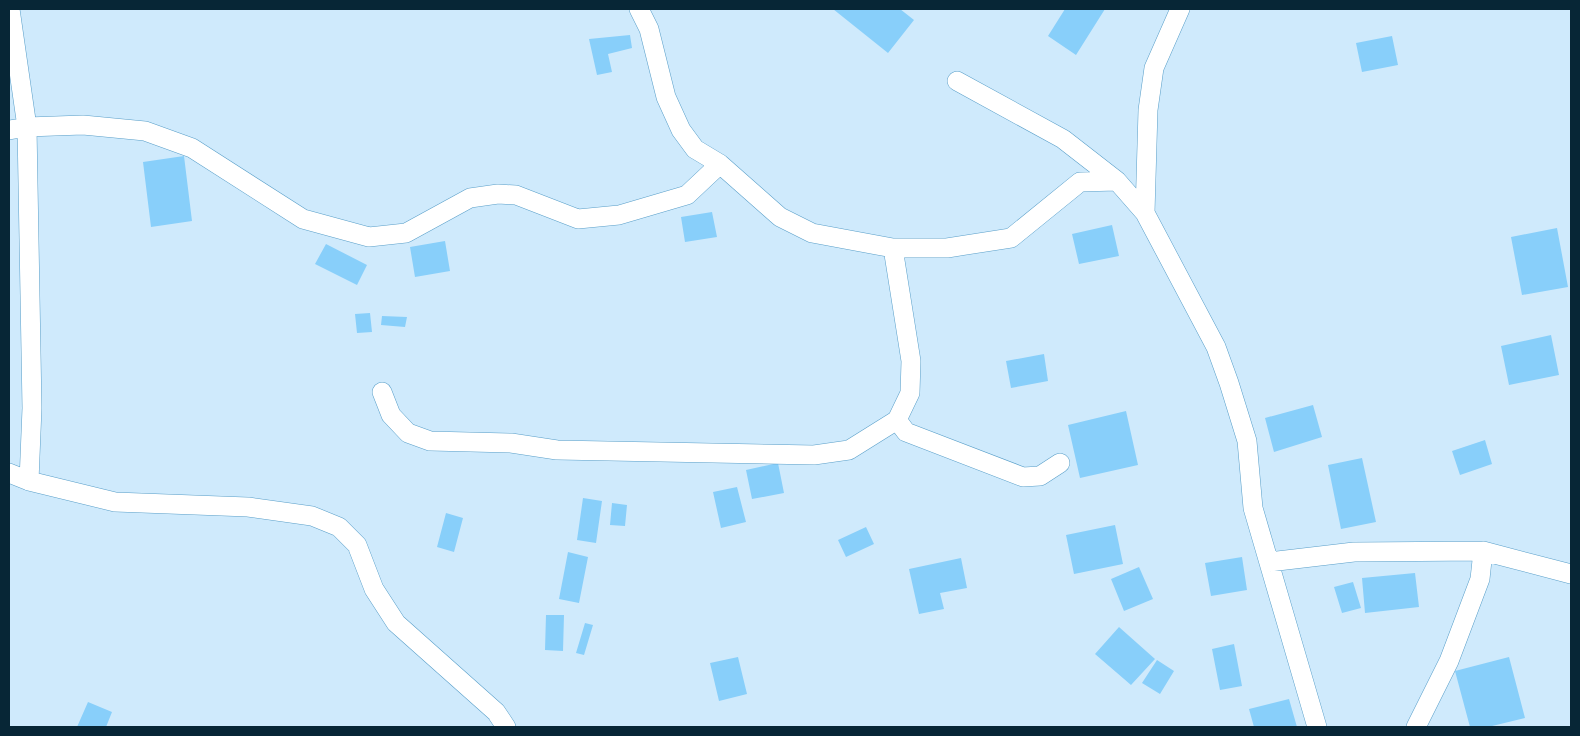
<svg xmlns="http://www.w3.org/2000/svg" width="1580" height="736" viewBox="0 0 1580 736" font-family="'PT Serif',serif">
	<rect width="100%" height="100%" fill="#cfeafc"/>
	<path fill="#88cffa" d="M833,9h67l14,11 -26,33z
		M1065,9h40l-29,46 -28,-19z
		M630,35l2,13 -24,6 4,18 -15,3 -8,-36z
		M1392,36l6,29 -36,7 -6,-29z
		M184,156l8,65 -41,6 -8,-65z
		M712,212l5,25 -32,5 -4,-25z
		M1112,225l7,31 -40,8 -7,-30z
		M1557,228l11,59 -46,8 -11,-58z
		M445,241l5,30 -35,6 -5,-30z
		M326,244l41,21 -10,20 -42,-21z
		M370,313l2,19 -15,1 -2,-19z
		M382,316l25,1 -2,10 -24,-2z
		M1551,335l8,40 -50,10 -8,-39z
		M1044,354l4,27 -37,7 -5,-27z
		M1313,405l9,32 -48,15 -9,-34z
		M1126,411l12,54 -58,13 -12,-53z
		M1485,440l7,24 -32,11 -8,-24z
		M1362,458l14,64 -35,7 -13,-64z
		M778,463l6,30 -32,6 -6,-29z
		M737,487l9,35 -25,6 -8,-36z
		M583,498l19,3 -6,42 -19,-3z
		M612,503l15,2 -2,21 -15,-1z
		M446,513l17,5 -9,34 -17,-5z
		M1115,525l8,39 -49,10 -8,-39z
		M866,527l8,17 -28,13 -8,-17z
		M568,552l20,5 -9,46 -20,-4z
		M1242,557l5,33 -36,6 -6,-33z
		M961,558l6,30 -27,5 4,16 -25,5 -10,-45z
		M1139,567l14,32 -29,12 -13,-32z
		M1415,573l4,34 -54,6 -3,-35z
		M1353,582l8,26 -19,5 -8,-26z
		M546,615h18l-1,36 -18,-1z
		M585,623l8,2 -9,30 -8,-2z
		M1119,627l36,32 -24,26 -36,-31z
		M1234,644l8,42 -22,4 -8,-41z
		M738,657l9,37 -28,7 -9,-38z
		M1509,657l16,61 -37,9h-18l-15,-56z
		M1157,660l17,11 -14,23 -18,-11z
		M1289,699l8,28h-43l-5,-18z
		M88,702l24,10 -6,15h-29z"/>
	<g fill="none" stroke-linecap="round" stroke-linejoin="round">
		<g stroke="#599fc9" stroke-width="20">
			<path id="street" d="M10,9l17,118 5,281 -3,73
				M639,9l10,20 17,68 15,33 14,19 25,15 60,53 32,16 81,15h54l64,-10 69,-56 37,-1
				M1180,9l-26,59 -6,42 -3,103 71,134 13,36 18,58 6,67 64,219
				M957,81l106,58 54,42 28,32
				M9,130l18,-3 56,-2 62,6 47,17 111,71 66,18 37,-4 64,-35 28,-4 18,1 62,24 41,-4 68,-20 33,-31
				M382,392l9,23 17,18 22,8 81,2 46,7 257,5 35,-5 48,-30 13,-27 1,-32 -18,-113
				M897,420l9,12 117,45 17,-1 20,-13
				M9,473l20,8 86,21 133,5 64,9 27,11 18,18 17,44 22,34 100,89 10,15
				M1269,562l85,-10 129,-1 88,23
				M1416,727l33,-66 31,-82 3,-28"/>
		</g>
		<use href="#street" stroke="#fff" stroke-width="19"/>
	</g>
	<rect width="1580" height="736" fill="none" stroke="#072636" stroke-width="20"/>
</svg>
